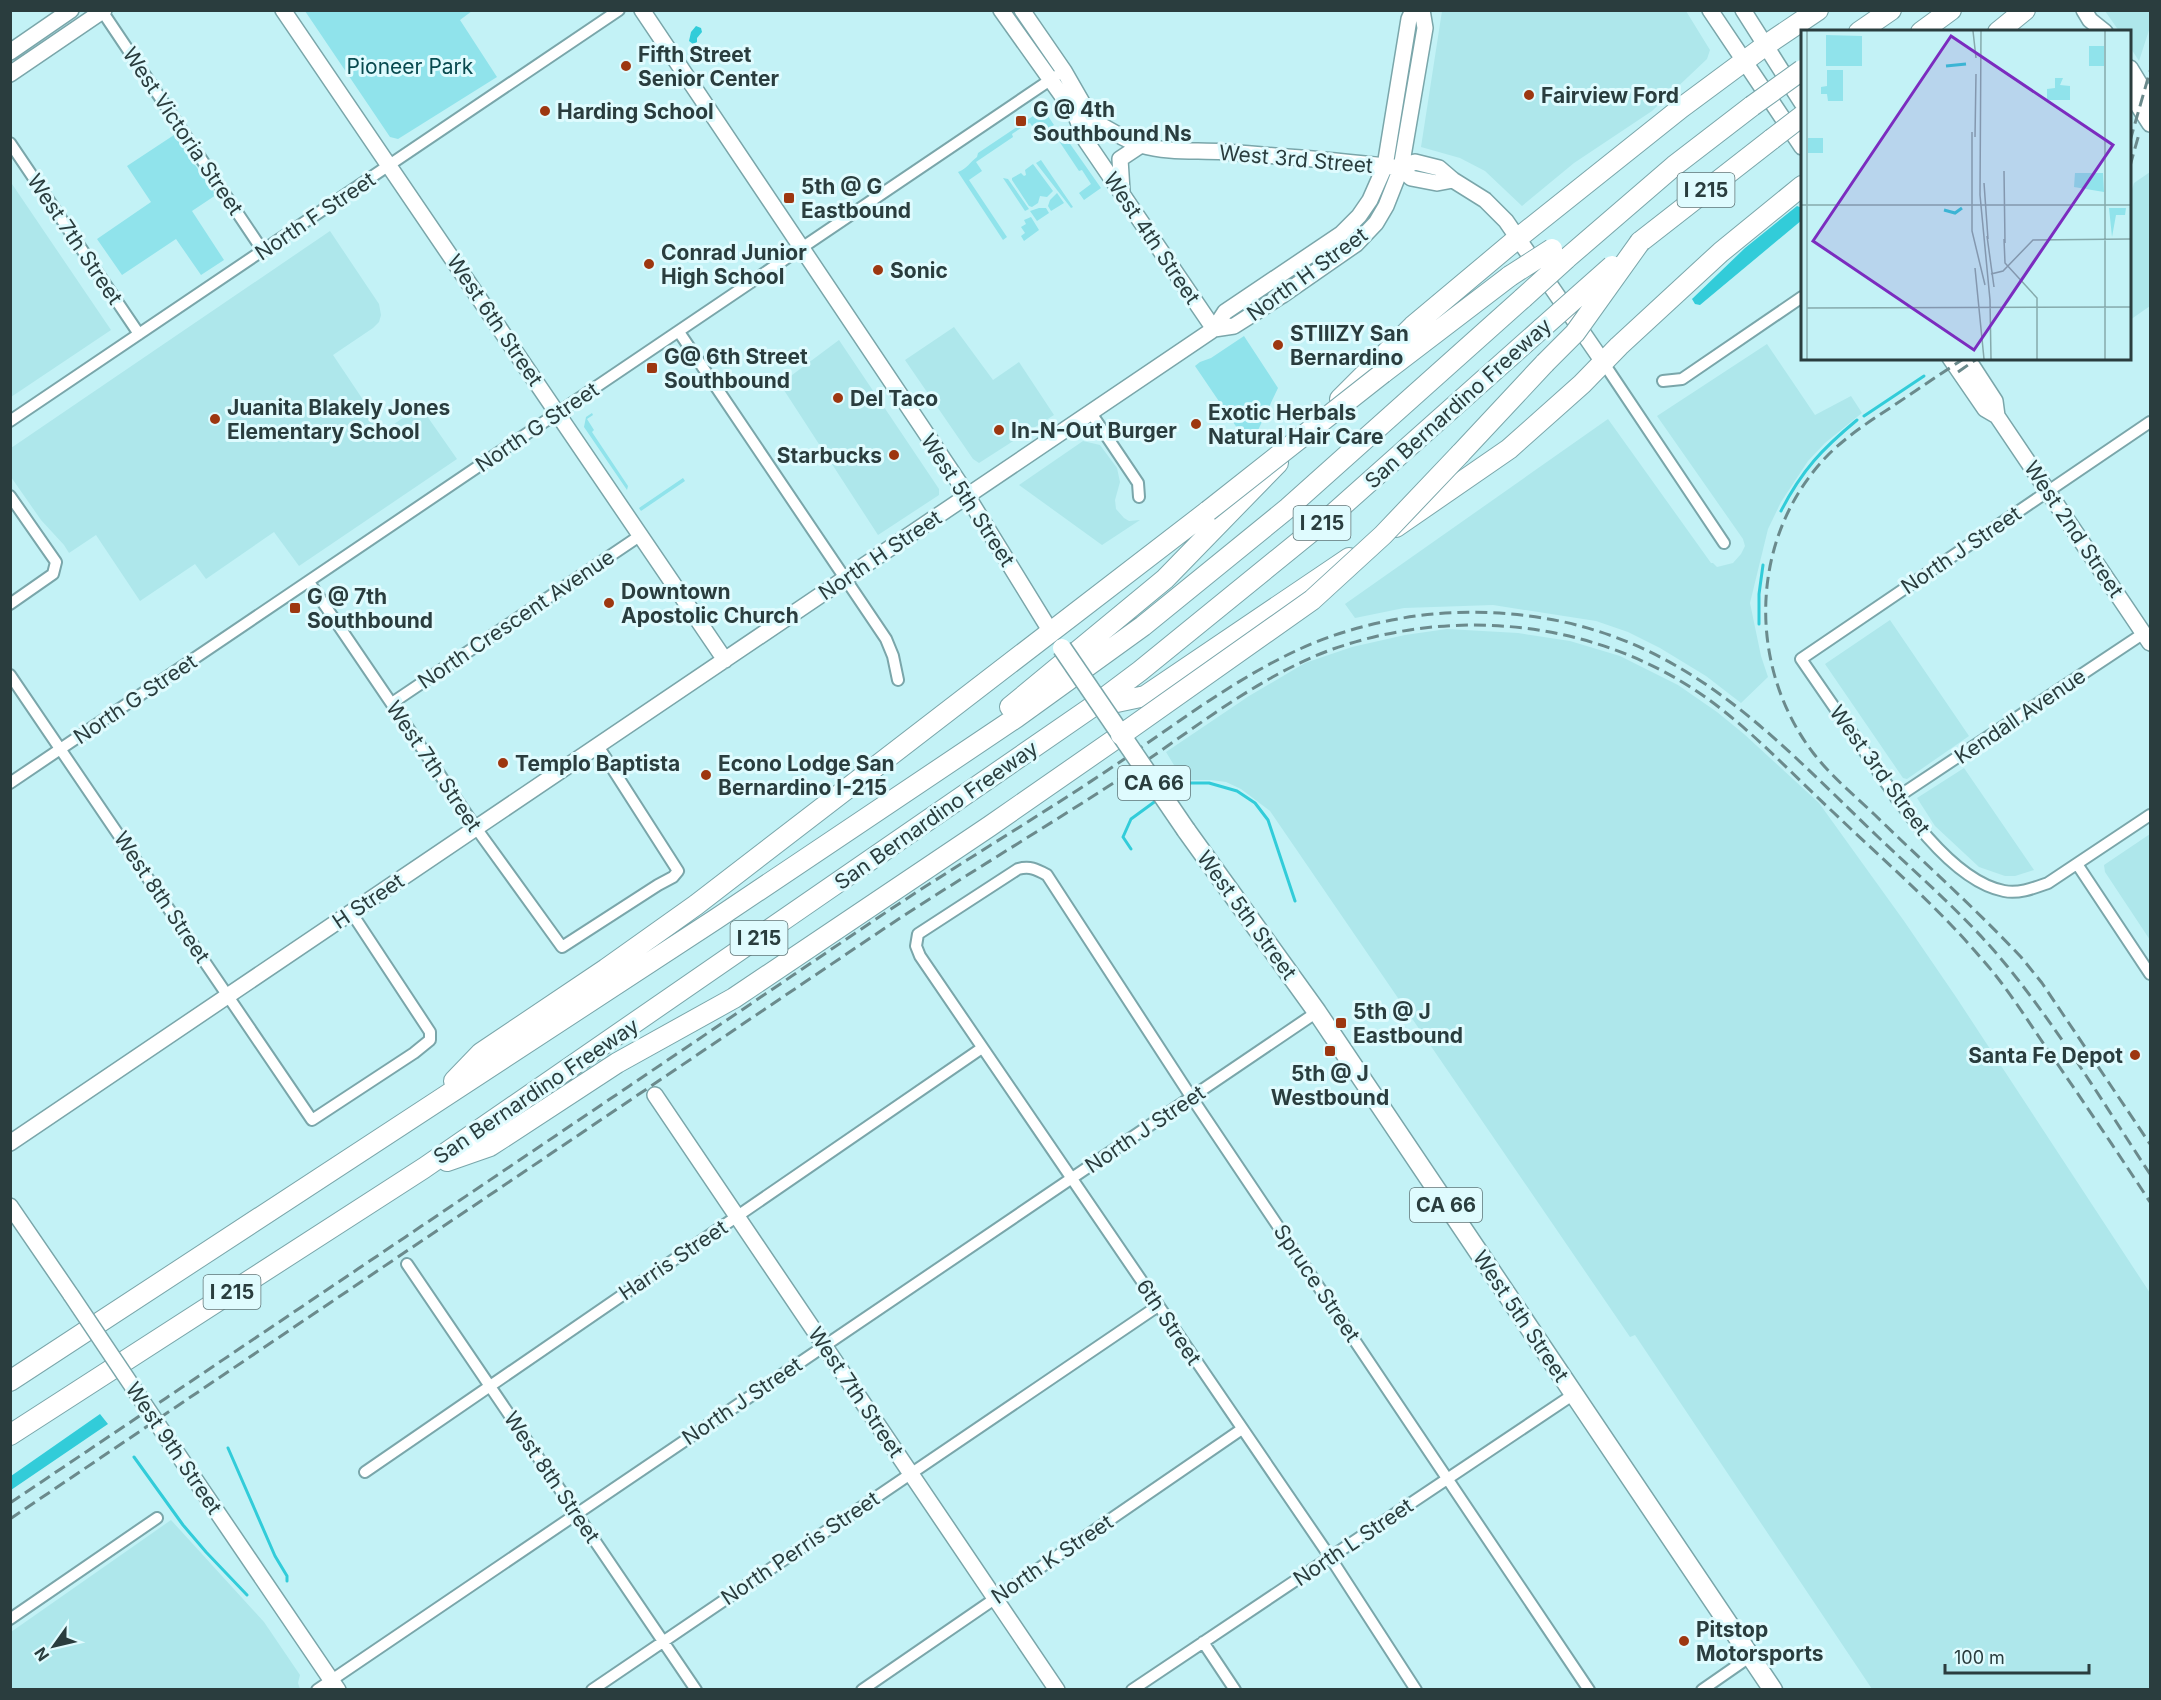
<svg xmlns="http://www.w3.org/2000/svg" width="2161" height="1700" viewBox="0 0 2161 1700" font-family="Inter,sans-serif">
	<rect width="100%" height="100%" fill="#c3f2f6"/>
	<path fill="#aee7eb" d="M1442,11h244l24,39 -3,9 -55,52 -78,52 -52,43 -37,-35 -25,-13 -39,-11z
		M2105,11h45v16l-11,34 -9,-14v-15l-11,-1z
		M2150,172v134l-20,14v-123l4,-14z
		M10,181l101,149 -100,67h-1z
		M330,231l49,73 2,11 -2,7 -6,6 -40,27 51,76 36,-25 37,53 -158,107 -25,-34 -68,47 -11,-15 -55,37 -44,-66 -27,18 -5,-8 -23,-25 -30,-43v-29z
		M954,327l39,53 26,-18 35,53 -75,48 -6,-4 -68,-99z
		M839,340l100,149v6l-61,40 -98,-151z
		M1767,344l48,71 36,-19 11,17 -37,30 -17,18 -27,41 -13,27 -18,74 11,53 7,21 -27,26 -35,-27 -46,-28 -32,-16 -32,-11 -103,-16 -89,3 -49,10 -10,-14 263,-185 103,144h2l4,4 16,-4 8,-9 4,-8 -2,-7 -86,-123z
		M1083,441l17,4 17,23 3,14 -5,18 1,9 8,9 5,3 11,-1 -38,25 -83,-60z
		M1890,620l79,116 -62,43 -4,-1 -78,-114z
		M1447,629l71,4 52,8 50,15 58,29 39,27 27,22 75,69 85,118 52,76 194,296v396h-278l-237,-354 -5,2 -360,-526 -29,-22 -15,-7 -15,-2h-28l-17,-28 83,-56 56,-33 47,-16 53,-12z
		M1964,768l70,102 -19,6h-10l-26,-9 -44,-41 -18,-28z
		M2150,834v106l-45,-68 -1,-7z
		M171,1520l93,102 36,53 -2,8 2,6h-289v-57z"/>
	<path fill="#90e3eb" d="M305,11h167l-12,9 37,57 -99,62 -8,-2z
		M1042,110h2l10,15 -14,8 -1,-2 -3,1 -6,-9 -3,1 -15,10 1,3 -37,25 6,9 -13,9 38,57 -4,3 -45,-68c10,-4 11,-9 19,-15l1,-4z
		M174,135l42,60 -24,16 32,49 -23,15 -25,-36 -54,36 -25,-36 54,-37 -24,-36z
		M1059,136l6,8 3,-3 33,47 -17,12 -5,-7 12,-9 -9,-14 -3,1 -22,-33z
		M1041,160l32,47 -2,1 -35,-45z
		M1033,164l20,27 -6,6 -7,-1 -2,7 -6,4 -3,-1 -17,-26v-2l9,-5 3,3 2,-1 -1,-5z
		M1003,178l5,1 21,30 -4,2z
		M1057,193l7,10 -13,8 -3,-5 2,-6z
		M1039,208h7l3,5 -12,8 -7,-10z
		M1031,217l8,13 -15,11 -3,-5 4,-3 -4,-6 5,-3 -2,-4z
		M1244,336l34,52 -28,59 -55,-81 5,-4 11,-4z
		M592,413l1,2 -6,4 7,11 -2,2 36,54 -1,4 -43,-63 2,-10z
		M683,478l2,3 -44,30 -2,-3z"/>
	<path fill="#32ccd9" d="M696,26l5,2 1,4 -5,6v4l-4,2 -4,-3 2,-9z
		M1797,206l5,2v12l-102,85 -5,-1 -3,-5 53,-51z
		M100,1414l8,10 -97,66v-14z"/>
	<g fill="none" stroke-linecap="round" stroke-linejoin="round">
		<path stroke="#32ccd9" stroke-width="3" d="M1864,416l60,-40
			M1781,511c21,-41 41,-62 76,-91
			M1759,624v-30l4,-29
			M1167,792l13,-9h29l28,8 18,12 13,17 27,81
			M1131,849l-8,-12 8,-18 26,-19
			M228,1448l47,108 12,20v5
			M134,1457l49,68 23,27 41,43"/>
		<g stroke="#7aa6aa" stroke-width="14">
			<path id="street" d="M102,11l161,240
				M10,143l129,191
				M679,332l207,307 7,17 5,24
				M1603,362l121,181
				M1663,381l19,-2 120,-82
				M1091,413l47,70 1,14
				M10,421l609,-411
				M2150,422l-349,237c20,29 40,58 60,87 31,46 86,134 143,145 15,3 30,-3 44,-8l102,-68
				M10,496l46,66 -3,12 -43,30
				M309,582l167,246 86,119 96,-62 15,-8 5,-6 -80,-125
				M10,675l302,445 102,-67 16,-13v-8l-79,-120
				M392,703l249,-168
				M10,783l1046,-707
				M1896,798l248,-165
				M2077,864l73,110
				M407,1264l289,426
				M365,1472l617,-424
				M10,1619l147,-101
				M1203,1642l32,48
				M317,1690l1000,-678
				M592,1690l566,-384
				M862,1690l380,-261
				M1132,1690l442,-296
				M1416,1690l-86,-133 -410,-601 -4,-10 2,-12 100,-65c12,-3 18,0 29,6l141,217 401,598
				M1702,1690l49,-34"/>
		</g>
		<g stroke="#7aa6aa" stroke-width="18">
			<path id="secondary" d="M283,10l442,650
				M642,10l316,471 93,151
				M1001,10l74,104c24,6 42,24 66,31 28,8 55,5 83,7 54,4 108,8 161,14l16,2 10,10 26,5 16,-3
				M1022,10l42,61 27,47
				M1710,10l92,137
				M1743,10l59,93
				M2084,10l6,10 15,12
				M10,52l61,-42
				M2130,68l20,33
				M10,74l94,-64
				M2130,93l20,31
				M1075,114l11,27 128,188
				M1401,168l14,-6 24,6 14,12 32,20 21,21 97,141
				M1122,191l-2,-32 21,-14
				M1214,329l20,-3 47,-30 75,-52 20,-21 10,-17 15,-38 24,-140 -3,-18
				M1950,358l35,51 12,7
				M1967,358l28,43 2,15 153,227
				M655,1095l402,595
				M10,1143l1204,-814 11,-17 116,-78 18,-18 11,-16 15,-34 24,-147 4,-9
				M10,1206l61,89
				M175,1450l163,240"/>
		</g>
		<g stroke="#7aa6aa" stroke-width="21">
			<path id="primary" d="M1186,830l131,182 456,678"/>
		</g>
		<g stroke="#7aa6aa" stroke-width="22">
			<path id="highway" d="M1859,32l32,-22
				M1921,32l30,-22
				M1998,32l27,-22
				M1640,242l132,-103
				M1566,259l108,-93 78,-60
				M1383,373l127,-97
				M1340,399l73,-73 105,-88 163,-130 85,-63 52,-35
				M1460,454l85,-91
				M1396,527l113,-78 73,-65 37,-38 102,-94 81,-66
				M1098,706l47,-10 204,-138
				M1010,707l155,-128 113,-116
				M454,1081l27,-28 125,-84 90,-64 512,-394
				M447,1161l43,-15 127,-83 117,-65 256,-172 131,-91
				M10,1381l706,-462 301,-202 126,-91 145,-118 235,-210
				M10,1435l414,-267 668,-461 48,-36 192,-156 210,-187"/>
		</g>
		<use href="#street" stroke="#fff" stroke-width="10"/>
		<use href="#secondary" stroke="#fff" stroke-width="15"/>
		<use href="#primary" stroke="#fff" stroke-width="18"/>
		<use href="#highway" stroke="#fff" stroke-width="20"/>
		<path stroke="#6b8a8c" stroke-width="3" stroke-dasharray="12 6" stroke-linecap="butt" d="M2130,141l20,-70
			M2130,166l9,-32
			M1965,358c-25,16 -48,32 -72,48 -23,15 -46,30 -65,49 -79,81 -82,211 -14,299 17,22 40,41 61,61 48,47 99,92 146,142l21,26 108,161
			M1958,372l20,-14
			M10,1503c290,-195 580,-390 869,-586 73,-49 149,-94 223,-143 70,-46 136,-100 214,-132 79,-31 165,-38 248,-20 135,30 216,121 312,213 45,43 92,83 131,131 53,65 97,138 143,208
			M10,1519l875,-591c77,-51 158,-99 236,-150 68,-45 135,-101 212,-129 120,-42 255,-29 362,41 51,34 93,80 138,122 49,47 104,94 148,146 27,30 48,65 71,98 33,48 66,97 98,146"/>
		<g stroke="#7aa6aa" stroke-width="18" stroke-linecap="butt">
			<path id="secondary-bridge" d="M71,1295l104,155"/>
		</g>
		<g stroke="#7aa6aa" stroke-width="21" stroke-linecap="butt">
			<path id="primary-bridge" d="M1062,648l124,182"/>
		</g>
		<g stroke="#7aa6aa" stroke-width="22" stroke-linecap="butt">
			<path id="highway-bridge" d="M1752,106l50,-36
				M1772,139l30,-23
				M1510,276l42,-27
				M1523,298l43,-39
				M1542,328l70,-62
				M1545,363l30,-30 65,-91
				M1208,511l175,-138
				M1121,735l191,-135 71,-65 77,-81"/>
		</g>
		<use href="#secondary-bridge" stroke="#fff" stroke-width="15"/>
		<use href="#primary-bridge" stroke="#fff" stroke-width="18"/>
		<use href="#highway-bridge" stroke="#fff" stroke-width="20"/>
	</g>
	<g fill="#9d3710" stroke="#dffbfe" stroke-width="2">
		<circle cx="626" cy="66" r="6"/>
		<circle cx="1529" cy="95" r="6"/>
		<circle cx="545" cy="111" r="6"/>
		<rect x="1015" y="115" width="12" height="12" rx="3"/>
		<rect x="783" y="192" width="12" height="12" rx="3"/>
		<circle cx="649" cy="264" r="6"/>
		<circle cx="878" cy="270" r="6"/>
		<circle cx="1278" cy="345" r="6"/>
		<rect x="646" y="362" width="12" height="12" rx="3"/>
		<circle cx="838" cy="398" r="6"/>
		<circle cx="215" cy="419" r="6"/>
		<circle cx="1196" cy="424" r="6"/>
		<circle cx="999" cy="430" r="6"/>
		<circle cx="894" cy="455" r="6"/>
		<circle cx="609" cy="603" r="6"/>
		<rect x="289" y="602" width="12" height="12" rx="3"/>
		<circle cx="503" cy="763" r="6"/>
		<circle cx="706" cy="775" r="6"/>
		<rect x="1335" y="1017" width="12" height="12" rx="3"/>
		<rect x="1324" y="1045" width="12" height="12" rx="3"/>
		<circle cx="2135" cy="1055" r="6"/>
		<circle cx="1684" cy="1641" r="6"/>
	</g>
	<g text-anchor="middle" dominant-baseline="central" stroke-width="6" stroke-linejoin="round" paint-order="stroke">
		<g fill="#dffbfe" stroke="#607678" stroke-width="1.5">
			<rect x="1677.5" y="173" width="57" height="34" rx="4.5"/>
			<rect x="1293.5" y="506" width="57" height="34" rx="4.5"/>
			<rect x="1118" y="766" width="72" height="34" rx="4.5"/>
			<rect x="730.5" y="921" width="57" height="34" rx="4.5"/>
			<rect x="1410" y="1188" width="72" height="34" rx="4.5"/>
			<rect x="203.5" y="1275" width="57" height="34" rx="4.5"/>
		</g>
		<g font-size="20" font-weight="bold" fill="#2a3d3e">
			<text x="1706" y="190">I 215</text>
			<text x="1322" y="523">I 215</text>
			<text x="1154" y="783">CA 66</text>
			<text x="759" y="938">I 215</text>
			<text x="1446" y="1205">CA 66</text>
			<text x="232" y="1292">I 215</text>
		</g>
		<g font-size="21" font-weight="bold" fill="#2a3d3e" stroke="#dffbfe" text-anchor="start">
			<text x="638" y="54">Fifth Street<tspan x="638" dy="24">Senior Center</tspan></text>
			<text x="1541" y="95">Fairview Ford</text>
			<text x="1033" y="109">G @ 4th<tspan x="1033" dy="24">Southbound Ns</tspan></text>
			<text x="557" y="111">Harding School</text>
			<text x="801" y="186">5th @ G<tspan x="801" dy="24">Eastbound</tspan></text>
			<text x="661" y="252">Conrad Junior<tspan x="661" dy="24">High School</tspan></text>
			<text x="890" y="270">Sonic</text>
			<text x="1290" y="333">STIIIZY San<tspan x="1290" dy="24">Bernardino</tspan></text>
			<text x="664" y="356">G@ 6th Street<tspan x="664" dy="24">Southbound</tspan></text>
			<text x="850" y="398">Del Taco</text>
			<text x="227" y="407">Juanita Blakely Jones<tspan x="227" dy="24">Elementary School</tspan></text>
			<text x="1208" y="412">Exotic Herbals<tspan x="1208" dy="24">Natural Hair Care</tspan></text>
			<text x="1011" y="430">In-N-Out Burger</text>
			<text x="882" y="455" text-anchor="end">Starbucks</text>
			<text x="621" y="591">Downtown<tspan x="621" dy="24">Apostolic Church</tspan></text>
			<text x="307" y="596">G @ 7th<tspan x="307" dy="24">Southbound</tspan></text>
			<text x="515" y="763">Templo Baptista</text>
			<text x="718" y="763">Econo Lodge San<tspan x="718" dy="24">Bernardino I-215</tspan></text>
			<text x="1353" y="1011">5th @ J<tspan x="1353" dy="24">Eastbound</tspan></text>
			<text x="2123" y="1055" text-anchor="end">Santa Fe Depot</text>
			<text x="1330" y="1073" text-anchor="middle">5th @ J<tspan x="1330" dy="24">Westbound</tspan></text>
			<text x="1696" y="1629">Pitstop<tspan x="1696" dy="24">Motorsports</tspan></text>
		</g>
		<g font-size="21" fill="#094b50" stroke="#dffbfe">
			<text x="410" y="66">Pioneer Park</text>
		</g>
		<g font-size="21" fill="#2a3d3e" stroke="#dffbfe">
			<text transform="translate(183 131) rotate(56)">West Victoria Street</text>
			<text transform="translate(1296 159) rotate(5)">West 3rd Street</text>
			<text transform="translate(315 216) rotate(-34)">North F Street</text>
			<text transform="translate(1152 238) rotate(56)">West 4th Street</text>
			<text transform="translate(75 239) rotate(56)">West 7th Street</text>
			<text transform="translate(1307 274) rotate(-36)">North H Street</text>
			<text transform="translate(495 320) rotate(56)">West 6th Street</text>
			<text transform="translate(1458 403) rotate(-42)">San Bernardino Freeway</text>
			<text transform="translate(537 427) rotate(-34)">North G Street</text>
			<text transform="translate(968 500) rotate(57)">West 5th Street</text>
			<text transform="translate(2074 529) rotate(56)">West 2nd Street</text>
			<text transform="translate(1961 550) rotate(-34)">North J Street</text>
			<text transform="translate(880 555) rotate(-34)">North H Street</text>
			<text transform="translate(516 619) rotate(-34)">North Crescent Avenue</text>
			<text transform="translate(135 699) rotate(-34)">North G Street</text>
			<text transform="translate(2020 716) rotate(-34)">Kendall Avenue</text>
			<text transform="translate(434 766) rotate(56)">West 7th Street</text>
			<text transform="translate(1880 770) rotate(54)">West 3rd Street</text>
			<text transform="translate(936 815) rotate(-35)">San Bernardino Freeway</text>
			<text transform="translate(162 897) rotate(56)">West 8th Street</text>
			<text transform="translate(368 901) rotate(-34)">H Street</text>
			<text transform="translate(1247 915) rotate(54)">West 5th Street</text>
			<text transform="translate(536 1091) rotate(-34)">San Bernardino Freeway</text>
			<text transform="translate(1145 1129) rotate(-34)">North J Street</text>
			<text transform="translate(673 1260) rotate(-34)">Harris Street</text>
			<text transform="translate(1317 1283) rotate(56)">Spruce Street</text>
			<text transform="translate(1521 1316) rotate(56)">West 5th Street</text>
			<text transform="translate(1169 1322) rotate(56)">6th Street</text>
			<text transform="translate(856 1392) rotate(56)">West 7th Street</text>
			<text transform="translate(742 1401) rotate(-34)">North J Street</text>
			<text transform="translate(174 1448) rotate(56)">West 9th Street</text>
			<text transform="translate(552 1477) rotate(56)">West 8th Street</text>
			<text transform="translate(1353 1542) rotate(-34)">North L Street</text>
			<text transform="translate(800 1548) rotate(-34)">North Perris Street</text>
			<text transform="translate(1052 1559) rotate(-34)">North K Street</text>
		</g>
	</g>
	<g transform="translate(1801 30)">
		<rect width="330" height="330" fill="#c3f2f6"/>
		<path d="M25,5l36,1v30h-36zM288,16h15v20h-15zM26,40h16v31h-15l-1,-7h-6v-7l6,-1zM254,48h8l-3,7 10,1v14h-23v-11l8,-1zM7,108h15v15h-15zM274,143h28l1,19 -30,-5zM308,178h17l-1,7h-9l-4,22z" fill="#90e3eb"/>
		<path fill="none" stroke="#32ccd9" stroke-width="3" d="M145,36l20,-2M143,180l11,3 7,-5"/>
		<path fill="none" stroke="#86aaac" stroke-width="1.5" d="M172,1l3,27M180,1l-1,164 10,105 1,59M304,1v328M171,102v99l13,54M174,107l1,-63M203,141l1,72M183,153l4,56M0,175h330M186,206l7,51M203,209l1,24 32,35v61M174,238l9,91M190,244l12,-3 30,-31 98,-1M6,278l324,-1M6,329v-328"/>
		<path fill="#7b2cbf" fill-opacity="0.15" stroke="#7b2cbf" stroke-width="3" d="M150,6l162,109 -139,205 -161,-109z"/>
		<rect width="330" height="330" fill="none" stroke="#2a3d3e" stroke-width="3"/>
	</g>
	<rect width="2161" height="1700" fill="none" stroke="#2a3d3e" stroke-width="24"/>
	<g transform="translate(54 1646) rotate(236)" stroke="#dffbfe" stroke-width="4.5" paint-order="stroke">
	<path d="M0-4.5L10 22L0 15L-10 22Z" fill="#2a3d3e"/>
	<text y="-9" font-size="16" font-weight="bold" text-anchor="middle" fill="#2a3d3e">N</text>
	</g>
	<path d="M1945 1664v9h144v-9" fill="none" stroke="#2a3d3e" stroke-width="3"/>
	<text x="1954" y="1664" font-size="18" fill="#2a3d3e" stroke="#dffbfe" stroke-width="4.5" paint-order="stroke">100 m</text>
</svg>
